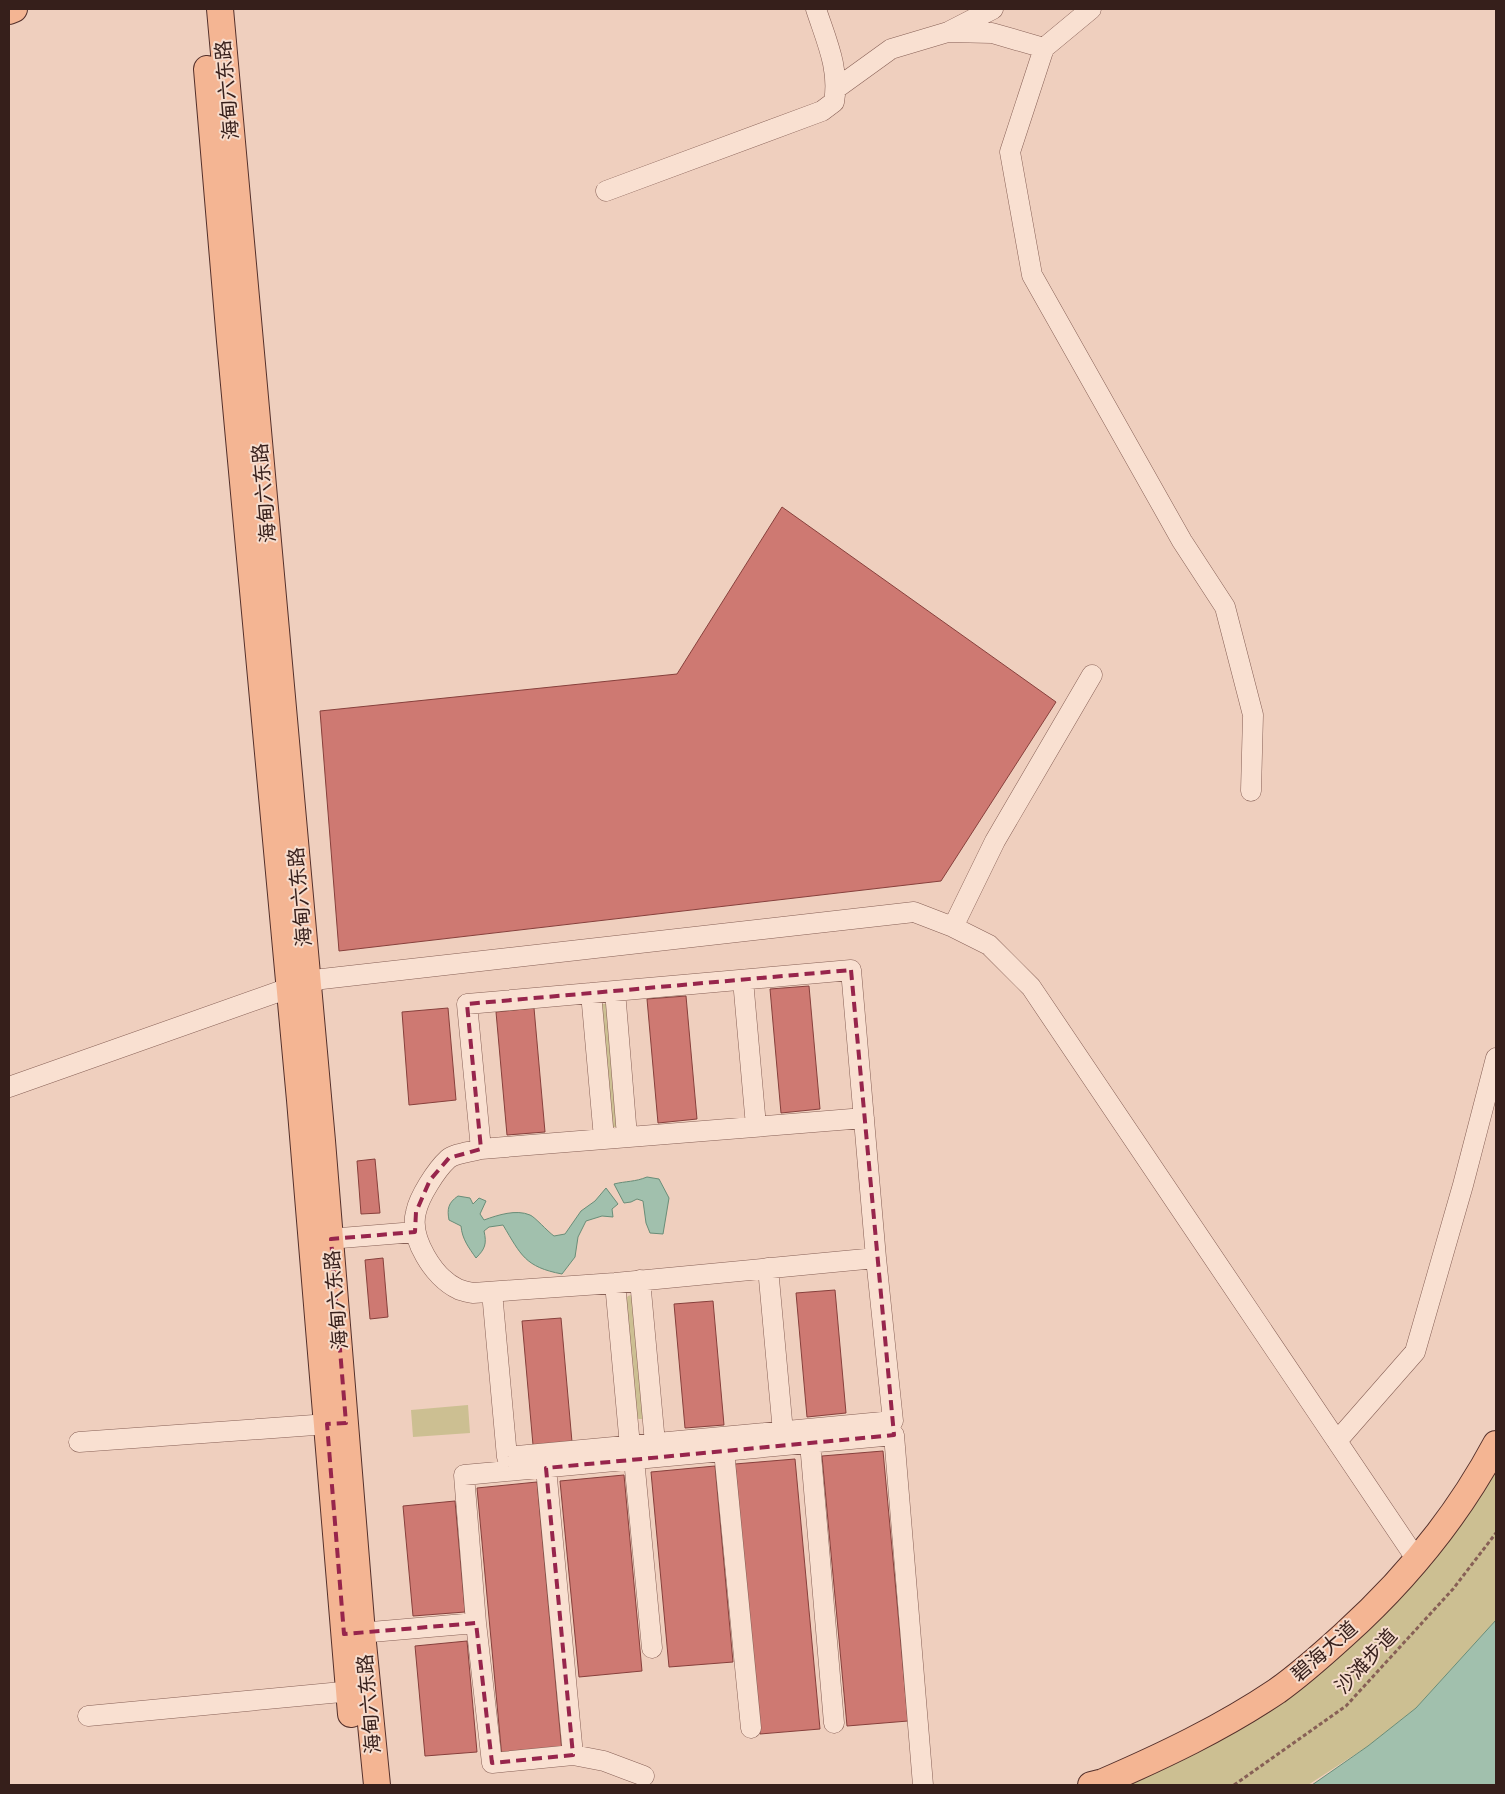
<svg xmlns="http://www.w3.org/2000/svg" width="1505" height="1794" viewBox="0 0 1505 1794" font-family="'Zilla Slab','Noto Sans SC',serif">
	<rect width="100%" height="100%" fill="#efcfbe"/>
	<path fill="#ccbf92" d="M602,1004h5l11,123h-7z
		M631,1295l4,1 10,123h-8l-12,-119 3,-4z
		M468,1405l2,28 -57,4 -2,-27z
		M1496,1462v158l-80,88 -48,38 -60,39h-191l157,-82z"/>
	<path fill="#a1c0ad" stroke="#698d78" d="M647,1177l12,2 10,19 -6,36 -13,-1 -4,-10 -3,-22 -6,-2 -6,3 -7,1 -10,-19c12,-3 21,-2 33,-7z
		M606,1188l12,16 -6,5 1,8 -11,-1 -16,5 -8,16 -3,20 -13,17c-37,-7 -41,-19 -59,-49l-14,2 -5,4c3,13 1,18 -8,27 -7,-10 -14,-19 -15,-32l-12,-6c-2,-11 -1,-17 9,-24l12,2 3,6 6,-6 7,3 -6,13 4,6c14,-5 32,-11 46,-5 5,2 17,16 24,21l11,-2 16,-23 14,-10z
		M1496,1620v165h-184l56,-39 48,-38z"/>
	<path fill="#ce7972" stroke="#87403c" d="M782,507l274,195 -115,179 -602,70 -19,-240 357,-37z
		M809,986l11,123 -39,4 -11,-124z
		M686,996l11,123 -39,4 -11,-124z
		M448,1008l8,92 -47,5 -7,-93z
		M534,1008l11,124 -38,3 -11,-123z
		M375,1159l5,54 -19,1 -4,-53z
		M383,1258l5,59 -18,2 -5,-59z
		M835,1290l11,123 -39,4 -11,-124z
		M713,1301l11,124 -39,3 -11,-124z
		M561,1318l11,124 -39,3 -11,-124z
		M883,1451l25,270 -61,5 -25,-270z
		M795,1459l25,270 -60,5 -25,-270z
		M715,1466l18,196 -64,5 -18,-195z
		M624,1475l18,196 -63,6 -19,-196z
		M537,1482l25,270 -60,6 -25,-270z
		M455,1501l10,111 -52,4 -10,-110z
		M467,1641l10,111 -52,4 -10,-110z"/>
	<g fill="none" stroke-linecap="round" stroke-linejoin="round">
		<g stroke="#876056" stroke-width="21">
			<path id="minor" d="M1091,9l-47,39 -34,104 22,123 150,266 43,66 28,108 -2,76
				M950,31l43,-22
				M837,88l54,-39 57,-17 44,1 52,15
				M606,191l216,-80 12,-9c6,-33 -8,-62 -18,-93
				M953,927l42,-86 97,-166
				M743,980l13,146
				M615,991l12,145
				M591,993l13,145
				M9,1087l280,-99 33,-9 592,-67 39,15 36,18 42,42 386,573
				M864,1118l-383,31c-10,3 -26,4 -33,10 -12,11 -29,38 -32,53 -7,26 18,66 42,77 4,2 10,3 15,4l142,-10 261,-25
				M481,1149l-14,-145 384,-34 25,288 17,163 -386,36 -15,-165
				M316,1240l99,-8
				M768,1268l15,164
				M640,1280l15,163
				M615,1283l15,163
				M1337,1441l78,-89 48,-167 33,-127
				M79,1442l263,-19
				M810,1443l24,280
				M724,1451l27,277
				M634,1459l18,189
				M546,1468l27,287
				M476,1623l-12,-148 430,-40 29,350
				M348,1634l128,-11 16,140 81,-8 31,6 40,15
				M88,1716l275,-26"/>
		</g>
		<g stroke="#54302b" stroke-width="28">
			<path id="major" d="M220,9l102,1132 40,492 15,152
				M9,11l5,-2
				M207,69l23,272 70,759 51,614
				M1091,1785l12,-3c60,-26 119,-54 174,-91 24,-17 45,-36 67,-56 61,-55 113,-118 152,-191"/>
		</g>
		<path stroke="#876056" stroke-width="3" stroke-dasharray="4 2.5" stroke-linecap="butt" d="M1234,1785l112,-79 107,-117 43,-56"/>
		<use href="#minor" stroke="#f9e0d1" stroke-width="20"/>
		<use href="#major" stroke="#f4b593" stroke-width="26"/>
	</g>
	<path fill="none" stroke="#97254c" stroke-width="4" stroke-dasharray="10 6" stroke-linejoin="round" d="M851,970l43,465 -348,33 27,287 -81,8 -16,-140 -132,11 -17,-210 19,-1 -15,-184 84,-7 1,-20 14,-32 19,-22 32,-9 -14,-145z"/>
	<g text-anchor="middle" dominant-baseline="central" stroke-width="4" stroke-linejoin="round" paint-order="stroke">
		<g font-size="20" fill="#361f1b" stroke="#f6dccd">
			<text transform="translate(227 90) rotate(-95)">海甸六东路</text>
			<text transform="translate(264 493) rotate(-95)">海甸六东路</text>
			<text transform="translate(300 897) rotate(-95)">海甸六东路</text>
			<text transform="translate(336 1300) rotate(-95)">海甸六东路</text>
			<text transform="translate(1324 1651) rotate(-41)">碧海大道</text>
			<text transform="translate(1366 1661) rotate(-47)">沙滩步道</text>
			<text transform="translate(369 1704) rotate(-95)">海甸六东路</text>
		</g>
	</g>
	<rect width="1505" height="1794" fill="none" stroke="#361f1b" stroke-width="20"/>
</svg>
